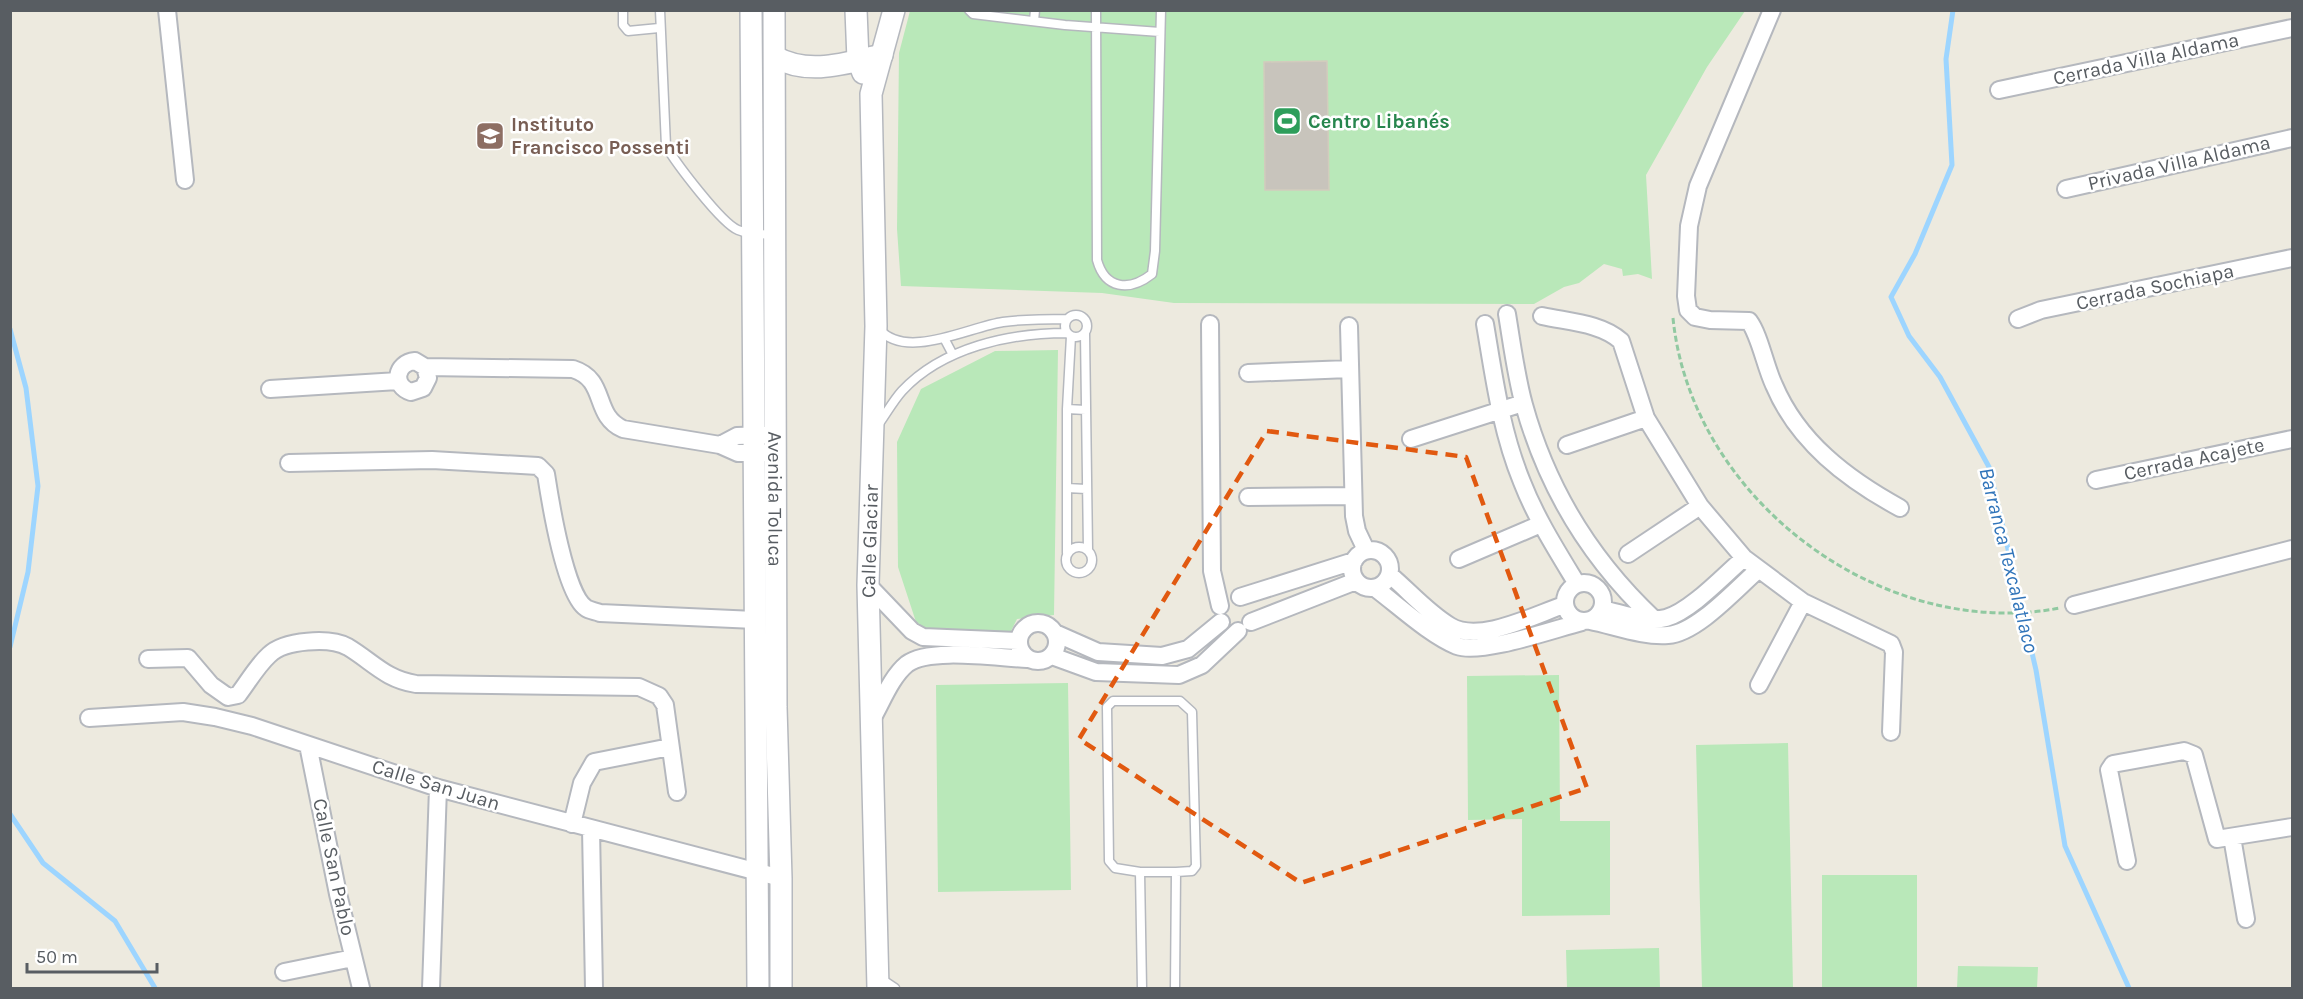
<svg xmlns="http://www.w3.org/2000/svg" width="2303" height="999" viewBox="0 0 2303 999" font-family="Karla,sans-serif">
	<rect width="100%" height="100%" fill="#edeadf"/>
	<path fill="#b9e8b9" d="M910,11h835l-38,56 -61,108 6,104 -14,-5 -15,2 -1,-7 -18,-5 -25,19 -15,4 -30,17 -360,-1 -72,-10 -201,-7 -4,-57 2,-176z
		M1058,350l-4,265 -37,4 -6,12h-82l-13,-9 -18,-55 -1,-125 24,-53 74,-38z
		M1559,675l1,146h50v94l-88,1v-97l-54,1 -1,-144z
		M1068,683l3,207 -133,2 -2,-207z
		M1788,743l5,245h-91l-6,-243z
		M1822,875h95v113h-95z
		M1659,948l1,40h-93l-1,-38z
		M1958,966l80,1 -1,21h-80z"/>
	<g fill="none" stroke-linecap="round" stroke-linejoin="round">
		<path stroke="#9dd5ff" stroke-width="5" d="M1953,10l-7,49 6,106 -37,89 -24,43 18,39 31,41 49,90 47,203 29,176 64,142
			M10,329l16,59 12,98 -10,86 -18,75
			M10,814l33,49 72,58 40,67"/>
	</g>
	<path fill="#c8c4bc" stroke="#d2ccbd" stroke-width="1.5" d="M1327,61l2,129h-64l-1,-128z"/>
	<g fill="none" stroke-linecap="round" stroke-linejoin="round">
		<g stroke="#b5b8be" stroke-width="11">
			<path id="service" d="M623,10v15l5,6 31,-3
				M660,10l6,136c10,17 55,77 72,84 12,5 25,4 37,5
				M969,10l4,4 92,11 95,7
				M1096,10l1,250c8,29 32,32 55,14l3,-23 6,-241
				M1034,21l1,-11
				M1065 326a11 11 0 1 1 22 0a11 11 0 1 1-22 0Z
				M880,330c27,30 89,-3 123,-8 21,-3 43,-3 64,-3
				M1085,333l3,217
				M944,338l9,17
				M1067,409l19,1
				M878,425c8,-11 15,-24 24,-34 41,-44 108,-58 165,-58
				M1067,488l19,1
				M1066 560a13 13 0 1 1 26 0a13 13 0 1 1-26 0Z
				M1067,553v-144l4,-73
				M1140,872h36
				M880,978l15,10
				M1142,988l-2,-116 -25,-4 -6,-7 -2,-154 6,-6h67l12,11 4,154 -4,5 -16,1 -1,116"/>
		</g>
		<g stroke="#b5b8be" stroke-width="20">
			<path id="minor" d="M167,10l18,170
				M1772,10l-74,176 -9,40 -3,70 2,14 7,7 15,3 39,1c11,15 16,45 25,64 24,57 73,94 126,123
				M1999,90l293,-62
				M2066,189l226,-51
				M1507,314c5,30 9,62 17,91 23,83 67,155 130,214
				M1542,316c27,6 59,7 79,25l25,77 54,88 44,52 59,44 88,42 3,8 -3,80
				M2018,319l23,-9 251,-52
				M1210,324l2,247 8,35
				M1485,324c9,53 16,107 37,158 14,36 35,69 55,102
				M1349,326l5,190 3,15 9,19
				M425,367l3,11 -5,10 -12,4c-19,-6 -16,-29 4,-31l10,6 148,2c35,11 19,46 50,60l97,16 18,8h27
				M1248,373l101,-4
				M270,389l128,-8
				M1411,439l112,-36
				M720,445l17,-9 28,-1
				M1567,445l79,-27
				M289,463l143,-3 106,6 8,8c4,26 19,121 40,134 4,3 10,3 14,5l155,7
				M2096,480l196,-41
				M1248,497l105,-1
				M1352 569a19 19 0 1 1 38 0a19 19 0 1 1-38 0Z
				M1628,554l72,-48
				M1459,559l82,-35
				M1390,575c19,16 38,38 60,51 29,18 84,-11 114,-21
				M1565 602a19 19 0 1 1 38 0a19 19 0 1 1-38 0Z
				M868,585l44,46 11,6 95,4
				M1375,588c24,18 55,47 82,58 24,9 97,-17 125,-24
				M1240,597l114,-36
				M2074,605l218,-56
				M1602,609c20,4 45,14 64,9 25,-7 58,-43 78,-60
				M1590,621c25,5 53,16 78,14 29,-2 68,-46 90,-65
				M1251,622l105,-41
				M1019 642a19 19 0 1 1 38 0a19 19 0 1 1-38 0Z
				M1055,633l43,19 64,4 26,-7 33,-27
				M1052,656l44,16 83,3 23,-10 36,-34
				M148,659l40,-1 23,27 17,12 10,-2c10,-13 19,-29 31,-40 15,-15 61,-18 79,-8 25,15 37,32 68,37l223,3 20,9 6,9 12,87
				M1759,685l44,-83
				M89,718l94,-6 32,5 37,9 186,62 343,90
				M872,719c10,-17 19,-42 35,-55 22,-17 91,-6 120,-5
				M308,745l30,149 23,94
				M572,824l10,-41 12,-21 76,-15
				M591,829l3,159
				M2232,837l14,82
				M2127,861l-18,-91 4,-6 71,-13 10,4 23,84 75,-12
				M284,972l69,-14
				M431,988l7,-200"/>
		</g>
		<g stroke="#b5b8be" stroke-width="24">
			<g id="tertiary">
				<path d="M751,10l7,978"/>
				<path id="s1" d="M774,10l2,697 5,171v110"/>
				<path d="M856,10l2,50 5,13"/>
				<path d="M775,57c34,19 71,6 107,-2"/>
				<path id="s2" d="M878,988l-10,-403 8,-259 -5,-232 23,-84"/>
			</g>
		</g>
		<path stroke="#91c9a1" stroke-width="3" stroke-dasharray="6 3" stroke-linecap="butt" d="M1673,318c18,181 209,324 387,290"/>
		<use href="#service" stroke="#fff" stroke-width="8"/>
		<use href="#minor" stroke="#fff" stroke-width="16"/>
		<use href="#tertiary" stroke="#fff" stroke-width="21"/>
	</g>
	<path fill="none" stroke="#e15910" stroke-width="4.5" stroke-dasharray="12 8" stroke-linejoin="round" d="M1267,431l199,26 121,331 -286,95 -222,-144z"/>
	<defs>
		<g id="stadium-square" transform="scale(1.5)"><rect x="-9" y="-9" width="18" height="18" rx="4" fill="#2e9e5b" stroke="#fff"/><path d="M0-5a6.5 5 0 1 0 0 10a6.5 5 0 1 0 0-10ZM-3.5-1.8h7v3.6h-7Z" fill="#fff"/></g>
		<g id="school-square" transform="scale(1.5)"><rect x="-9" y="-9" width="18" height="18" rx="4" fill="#8d6e63" stroke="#fff"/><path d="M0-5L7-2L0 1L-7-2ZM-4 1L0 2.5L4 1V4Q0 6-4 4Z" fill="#fff"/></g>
	</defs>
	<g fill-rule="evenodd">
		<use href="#stadium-square" x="1287" y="121"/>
		<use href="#school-square" x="490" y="136"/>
	</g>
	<g text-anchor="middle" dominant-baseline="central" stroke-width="5" stroke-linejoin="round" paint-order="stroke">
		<g font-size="20" fill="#585d62" stroke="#fff">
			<text transform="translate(2146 59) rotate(-12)">Cerrada Villa Aldama</text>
			<text transform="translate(2179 163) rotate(-13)">Privada Villa Aldama</text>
			<text transform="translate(2155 287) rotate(-12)">Cerrada Sochiapa</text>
			<text transform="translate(2194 459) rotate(-12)">Cerrada Acajete</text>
			<text stroke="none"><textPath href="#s1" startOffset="489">Avenida Toluca</textPath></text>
			<text stroke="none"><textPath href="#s2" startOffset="447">Calle Glaciar</textPath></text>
			<text transform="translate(436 785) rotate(17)">Calle San Juan</text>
			<text transform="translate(334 867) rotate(78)">Calle San Pablo</text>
		</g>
		<g font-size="20" font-weight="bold" fill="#27864d" stroke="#fff" text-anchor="start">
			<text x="1308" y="121">Centro Libanés</text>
		</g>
		<g font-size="20" font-weight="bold" fill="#785e54" stroke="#fff" text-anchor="start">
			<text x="511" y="124">Instituto<tspan x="511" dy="23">Francisco Possenti</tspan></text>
		</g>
		<g font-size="21" font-style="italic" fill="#3175ba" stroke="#fff">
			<text transform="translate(2009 560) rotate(76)">Barranca Texcalatlaco</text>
		</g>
	</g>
	<rect width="2303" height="999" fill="none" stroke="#585d62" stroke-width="24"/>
	<path d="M27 963v9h130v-9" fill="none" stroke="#585d62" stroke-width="3"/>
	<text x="36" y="963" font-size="18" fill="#585d62" stroke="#ffffff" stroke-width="4.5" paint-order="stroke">50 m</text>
</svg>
